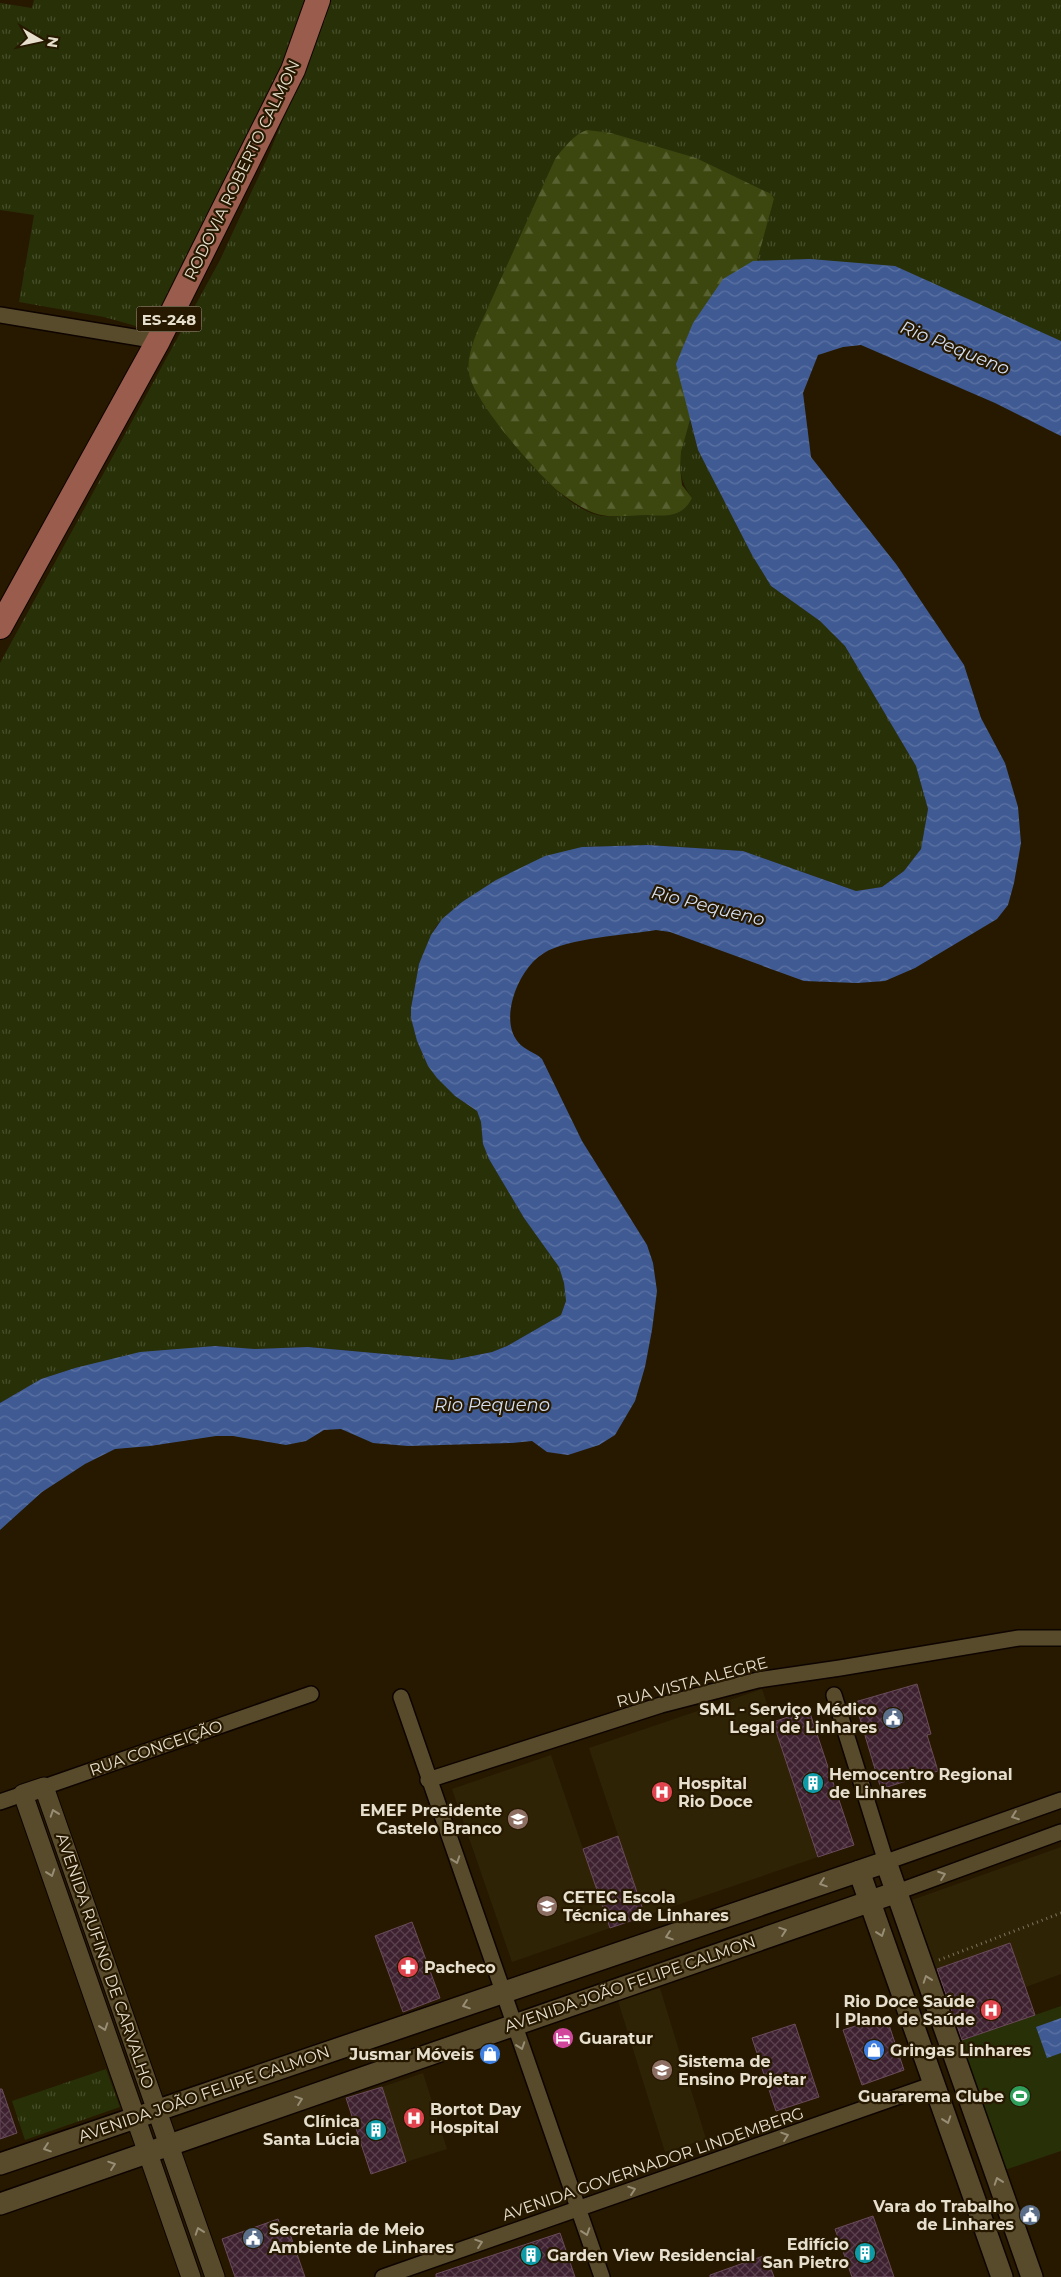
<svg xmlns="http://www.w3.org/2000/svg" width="1061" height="2277" viewBox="0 0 1061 2277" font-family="Montserrat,sans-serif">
	<defs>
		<pattern id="grass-tufts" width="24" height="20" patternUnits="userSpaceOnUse" patternTransform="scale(1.25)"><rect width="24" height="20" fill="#283008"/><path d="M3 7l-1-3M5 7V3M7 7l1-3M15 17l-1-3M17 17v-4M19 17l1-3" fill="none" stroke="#474e2b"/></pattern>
		<pattern id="forest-firs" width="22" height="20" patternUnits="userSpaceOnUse" patternTransform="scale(1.25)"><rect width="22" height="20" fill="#3c470f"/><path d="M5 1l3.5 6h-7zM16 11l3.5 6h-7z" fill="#586131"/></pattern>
		<pattern id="water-waves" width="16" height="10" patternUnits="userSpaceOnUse" patternTransform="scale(1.25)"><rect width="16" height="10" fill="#405b94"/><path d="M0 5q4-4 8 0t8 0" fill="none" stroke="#5c72a2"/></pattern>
		<pattern id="building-cross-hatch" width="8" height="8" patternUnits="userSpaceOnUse" patternTransform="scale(1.25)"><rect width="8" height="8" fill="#3e2130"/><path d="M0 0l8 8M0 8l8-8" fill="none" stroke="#5a414d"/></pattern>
	</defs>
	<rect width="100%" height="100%" fill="#261900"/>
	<path fill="#2f2306" d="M762,1689l56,168 -173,59 -56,-168z
		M551,1755l59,173 -98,34 -60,-173z
		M1061,1847v127l-35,13 -16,-44 -74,26 -24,-69z
		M660,1988l46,151 -41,13 -47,-151z
		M423,2073l24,76 -41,13 -24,-75z"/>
	<path fill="url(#grass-tufts)" d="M34,0h277l-14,36 -142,292h-12l-39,-11 -85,-15 15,-87 -34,-5v-207l32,5z
		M331,0h730v341l-304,-80 17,-62 -133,-56 -30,-10 -56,26 -47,108 -29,129c22,33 82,116 124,120 29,3 61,-10 89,-18 -20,-28 -11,-47 -2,-78l8,30 54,105 19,31 49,35 25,25 71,120 12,43 -7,40 -17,22 -22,16 -26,4 -113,-40 -95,-6 -66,2 -120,55 -20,17 -7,9 -16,36 -8,44v10l6,23 11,25 27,30 22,15 4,11 2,22 6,15 35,59 35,49 5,16 2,18 -5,14 -54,31 -15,6 -40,8 -144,-13 -53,2 -40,-3 -140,22 -34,11 -41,24v-740l220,-403 49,-106z
		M106,2069l14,38 -95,33 -13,-39z"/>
	<path fill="url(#forest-firs)" d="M587,130l24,3 85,25 75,36 3,5 -17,62 -67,159 -9,32 -1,16 2,17 10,13c-10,20 -26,18 -45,17 -17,0 -38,4 -53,-2 -13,-5 -26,-14 -36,-22 -22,-18 -86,-92 -89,-118 -2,-14 3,-28 8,-41l78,-173c8,-10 19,-25 32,-29z"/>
	<path fill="#283008" d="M1061,2006v145l-56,19 -45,-129z"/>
	<path fill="url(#water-waves)" d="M810,259l85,7 166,75v95l-66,-33 -134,-58 -18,2 -25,8 -15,38 8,64 85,107 68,101 17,53 24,45 13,44 3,36 -7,40 -6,22 -11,14 -82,49 -30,13 -28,2 -53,-2 -134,-49 -14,-2c-29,5 -88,8 -112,23 -16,10 -26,28 -31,45 -4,14 -5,32 5,44 6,8 17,10 24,17l40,82 65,104 6,18 4,28 -5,39 -7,37 -10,34 -20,34 -16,10 -31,10 -21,-3 -15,-11 -20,2 -104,3 -35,-3 -32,-14 -17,1 -18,11 -20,4 -53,-9h-17l-66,10 -35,3 -30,15 -43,28 -42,38v-127l41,-24 34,-11 65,-16 75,-6 40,3 53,-2 144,13 40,-8 15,-6 54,-31 5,-14 -2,-18 -5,-16 -35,-49 -35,-59 -6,-15 -2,-22 -4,-11 -22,-15 -18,-18 -9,-12 -11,-25 -6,-23v-10l8,-44 12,-29 11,-16 20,-17 34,-22 49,-24 37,-9 66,-2 95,6 113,40 26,-4 22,-16 17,-22 7,-40 -12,-43 -71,-120 -25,-25 -49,-35 -19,-31 -54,-105 -22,-86 17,-41 30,-44 30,-18z
		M1061,2018v35l-14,5 -11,-31z"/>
	<path fill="url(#building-cross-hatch)" stroke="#6b4b5b" d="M917,1684l14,50 -4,1 11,36 -57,18 -26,-87z
		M809,1710l45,135 -36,12 -45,-135z
		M618,1836l27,80 -35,12 -27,-79z
		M412,1922l28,76 -37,14 -28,-76z
		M1010,1943l25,72 -73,25 -25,-71z
		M886,2016l18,54 -42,15 -19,-55z
		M795,2024l24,73 -43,14 -24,-73z
		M382,2087l24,75 -35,12 -25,-76z
		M0,2089h2l15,44 -17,6z
		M873,2216l21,61h-42l-17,-48z
		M278,2219l6,17 6,-2 15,43h-70l-13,-38z
		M560,2233l15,44h-139v-3z
		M766,2255l8,22h-64v-2z"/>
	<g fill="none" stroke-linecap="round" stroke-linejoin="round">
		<g stroke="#0e0400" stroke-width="18">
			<path id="minor" d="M0,315l158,26
				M834,1695l52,167 175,-62
				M401,1697l201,580
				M428,1780l233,-75 97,-25 82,-12 179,-30h42
				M44,1787l267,-93
				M0,1802l23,-8
				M897,1892l164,-60
				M383,2277l551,-193"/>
		</g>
		<g stroke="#0e0400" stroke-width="21">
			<path id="tertiary" d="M191,2277l-168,-483 21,-7 171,490"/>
		</g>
		<g stroke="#0e0400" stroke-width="24">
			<path id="secondary" d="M859,1871l143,406
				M0,2164l886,-302 146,415
				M0,2204l897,-312"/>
		</g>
		<g stroke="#0e0400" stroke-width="26">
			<path id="primary" d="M0,627l158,-286 135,-271 25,-70"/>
		</g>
		<path stroke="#7f745f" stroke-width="3" stroke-dasharray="1 4" stroke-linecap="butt" d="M939,1960l122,-47"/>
		<use href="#minor" stroke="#584b2c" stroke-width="15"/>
		<use href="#tertiary" stroke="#584b2c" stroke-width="19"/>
		<use href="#secondary" stroke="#584b2c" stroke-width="21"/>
		<use href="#primary" stroke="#9a5c4c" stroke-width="24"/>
	</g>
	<defs><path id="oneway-chevron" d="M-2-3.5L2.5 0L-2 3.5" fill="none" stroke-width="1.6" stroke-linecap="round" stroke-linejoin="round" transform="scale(1.25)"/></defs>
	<g stroke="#988e75">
		<use href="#oneway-chevron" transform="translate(54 1813) rotate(-109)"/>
		<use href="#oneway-chevron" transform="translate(1015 1816) rotate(160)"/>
		<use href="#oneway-chevron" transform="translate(456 1860) rotate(71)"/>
		<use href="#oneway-chevron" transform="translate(51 1873) rotate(71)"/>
		<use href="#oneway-chevron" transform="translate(942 1875) rotate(-20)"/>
		<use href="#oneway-chevron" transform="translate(823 1883) rotate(161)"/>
		<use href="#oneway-chevron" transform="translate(783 1931) rotate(-19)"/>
		<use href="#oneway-chevron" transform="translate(881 1933) rotate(71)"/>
		<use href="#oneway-chevron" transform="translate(669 1936) rotate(161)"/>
		<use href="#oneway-chevron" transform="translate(927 1979) rotate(-109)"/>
		<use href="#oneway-chevron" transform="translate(466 2005) rotate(161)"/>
		<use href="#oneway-chevron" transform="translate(104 2027) rotate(71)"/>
		<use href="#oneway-chevron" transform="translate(521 2046) rotate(71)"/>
		<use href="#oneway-chevron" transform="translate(299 2100) rotate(-19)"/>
		<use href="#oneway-chevron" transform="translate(947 2120) rotate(71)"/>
		<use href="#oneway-chevron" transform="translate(785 2136) rotate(-19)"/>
		<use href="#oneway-chevron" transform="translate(47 2148) rotate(161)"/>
		<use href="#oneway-chevron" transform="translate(112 2165) rotate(-19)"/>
		<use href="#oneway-chevron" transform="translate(998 2181) rotate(-109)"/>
		<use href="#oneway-chevron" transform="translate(632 2190) rotate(-19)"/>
		<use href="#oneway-chevron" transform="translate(199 2231) rotate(-109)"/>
		<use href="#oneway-chevron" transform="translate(586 2232) rotate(71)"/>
		<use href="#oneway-chevron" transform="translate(479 2243) rotate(-19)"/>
	</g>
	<defs>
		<g id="civic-disc" transform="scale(1.125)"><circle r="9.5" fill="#5c6f8a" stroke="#261900"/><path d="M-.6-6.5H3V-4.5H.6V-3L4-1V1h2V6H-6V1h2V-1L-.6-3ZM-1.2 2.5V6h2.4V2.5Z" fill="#fff"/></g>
		<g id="building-disc" transform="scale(1.125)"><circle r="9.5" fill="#0f9aa8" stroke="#261900"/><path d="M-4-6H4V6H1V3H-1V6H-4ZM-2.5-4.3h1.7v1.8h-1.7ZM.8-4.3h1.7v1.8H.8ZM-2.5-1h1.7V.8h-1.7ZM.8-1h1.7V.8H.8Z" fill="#fff"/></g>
		<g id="hospital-disc" transform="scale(1.125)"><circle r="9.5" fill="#e0444e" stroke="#261900"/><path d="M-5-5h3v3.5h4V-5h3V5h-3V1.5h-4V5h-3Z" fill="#fff"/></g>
		<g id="school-disc" transform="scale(1.125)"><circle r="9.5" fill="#8d6e63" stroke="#261900"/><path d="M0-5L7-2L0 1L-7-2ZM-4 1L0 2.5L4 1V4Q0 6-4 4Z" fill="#fff"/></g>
		<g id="university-disc" transform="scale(1.125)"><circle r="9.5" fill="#8d6e63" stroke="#261900"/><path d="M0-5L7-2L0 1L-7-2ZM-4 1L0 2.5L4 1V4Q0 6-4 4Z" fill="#fff"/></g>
		<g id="pharmacy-disc" transform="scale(1.125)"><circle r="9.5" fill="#e0444e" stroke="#261900"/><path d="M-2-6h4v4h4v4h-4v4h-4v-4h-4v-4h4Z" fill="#fff"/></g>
		<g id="hotel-disc" transform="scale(1.125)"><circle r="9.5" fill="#d1479c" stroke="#261900"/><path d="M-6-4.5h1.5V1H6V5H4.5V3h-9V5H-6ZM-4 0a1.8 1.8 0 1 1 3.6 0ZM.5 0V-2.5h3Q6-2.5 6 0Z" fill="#fff"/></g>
		<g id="shop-disc" transform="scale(1.125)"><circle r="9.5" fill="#3f7fe0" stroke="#261900"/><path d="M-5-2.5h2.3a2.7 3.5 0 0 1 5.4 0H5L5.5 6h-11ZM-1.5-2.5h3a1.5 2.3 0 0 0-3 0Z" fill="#fff"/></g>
		<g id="stadium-disc" transform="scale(1.125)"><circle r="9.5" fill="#2e9e5b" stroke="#261900"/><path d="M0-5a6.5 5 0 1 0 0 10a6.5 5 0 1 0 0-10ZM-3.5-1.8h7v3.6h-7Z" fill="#fff"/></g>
	</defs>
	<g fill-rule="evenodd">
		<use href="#civic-disc" x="893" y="1718"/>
		<use href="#building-disc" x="813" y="1783"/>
		<use href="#hospital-disc" x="662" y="1792"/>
		<use href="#school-disc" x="518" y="1819"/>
		<use href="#university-disc" x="547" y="1906"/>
		<use href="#pharmacy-disc" x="408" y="1967"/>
		<use href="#hospital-disc" x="991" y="2010"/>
		<use href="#hotel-disc" x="563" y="2038"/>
		<use href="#shop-disc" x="874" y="2050"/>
		<use href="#shop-disc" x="490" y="2054"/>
		<use href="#school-disc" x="662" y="2070"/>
		<use href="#stadium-disc" x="1020" y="2096"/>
		<use href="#hospital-disc" x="414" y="2118"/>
		<use href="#building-disc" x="376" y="2130"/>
		<use href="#civic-disc" x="1030" y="2215"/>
		<use href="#civic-disc" x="253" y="2238"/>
		<use href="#building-disc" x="865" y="2253"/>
		<use href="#building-disc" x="531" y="2255"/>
	</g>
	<g text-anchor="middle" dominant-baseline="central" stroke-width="4.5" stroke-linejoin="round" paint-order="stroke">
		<rect fill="#261900" stroke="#ada490" stroke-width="1" x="136.5" y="306.5" width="65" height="25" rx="4"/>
		<g font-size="15" font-weight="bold" fill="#e7dfce">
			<text x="169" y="319">ES-248</text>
		</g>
		<g font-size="16" fill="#e7dfce" stroke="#261900">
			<text transform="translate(242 170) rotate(-64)">RODOVIA ROBERTO CALMON</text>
			<text transform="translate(692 1682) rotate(-15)">RUA VISTA ALEGRE</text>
			<text transform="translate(156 1748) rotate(-19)">RUA CONCEIÇÃO</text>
			<text transform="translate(105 1961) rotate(71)">AVENIDA RUFINO DE CARVALHO</text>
			<text transform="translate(630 1984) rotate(-19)">AVENIDA JOÃO FELIPE CALMON</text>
			<text transform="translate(204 2094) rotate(-19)">AVENIDA JOÃO FELIPE CALMON</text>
			<text transform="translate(653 2164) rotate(-19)">AVENIDA GOVERNADOR LINDEMBERG</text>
		</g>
		<g font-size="16" font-weight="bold" fill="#e7dfce" stroke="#261900" text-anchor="start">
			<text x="877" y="1709" text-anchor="end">SML - Serviço Médico<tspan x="877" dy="18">Legal de Linhares</tspan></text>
			<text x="829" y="1774">Hemocentro Regional<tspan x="829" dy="18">de Linhares</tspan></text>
			<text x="678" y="1783">Hospital<tspan x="678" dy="18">Rio Doce</tspan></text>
			<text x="502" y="1810" text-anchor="end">EMEF Presidente<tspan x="502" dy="18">Castelo Branco</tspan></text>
			<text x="563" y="1897">CETEC Escola<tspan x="563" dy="18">Técnica de Linhares</tspan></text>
			<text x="424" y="1967">Pacheco</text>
			<text x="975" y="2001" text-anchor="end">Rio Doce Saúde<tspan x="975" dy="18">| Plano de Saúde</tspan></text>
			<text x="579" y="2038">Guaratur</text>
			<text x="890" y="2050">Gringas Linhares</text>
			<text x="474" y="2054" text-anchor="end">Jusmar Móveis</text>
			<text x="678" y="2061">Sistema de<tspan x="678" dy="18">Ensino Projetar</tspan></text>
			<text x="1004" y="2096" text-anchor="end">Guararema Clube</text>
			<text x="430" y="2109">Bortot Day<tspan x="430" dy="18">Hospital</tspan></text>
			<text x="360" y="2121" text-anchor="end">Clínica<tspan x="360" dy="18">Santa Lúcia</tspan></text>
			<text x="1014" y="2206" text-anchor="end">Vara do Trabalho<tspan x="1014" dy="18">de Linhares</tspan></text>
			<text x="269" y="2229">Secretaria de Meio<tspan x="269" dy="18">Ambiente de Linhares</tspan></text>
			<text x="849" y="2244" text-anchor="end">Edifício<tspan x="849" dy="18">San Pietro</tspan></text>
			<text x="547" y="2255">Garden View Residencial</text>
		</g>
		<g font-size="18" font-style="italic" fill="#d5def0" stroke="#261900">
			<text transform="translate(955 348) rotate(22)">Rio Pequeno</text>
			<text transform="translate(708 906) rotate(14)">Rio Pequeno</text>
			<text x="492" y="1405">Rio Pequeno</text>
		</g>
	</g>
	<g transform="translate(40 40) rotate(99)" stroke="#261900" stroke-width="4" paint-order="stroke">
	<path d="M0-4L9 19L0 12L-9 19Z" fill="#e7dfce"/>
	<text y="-8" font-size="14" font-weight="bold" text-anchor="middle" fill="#e7dfce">N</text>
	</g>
</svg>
